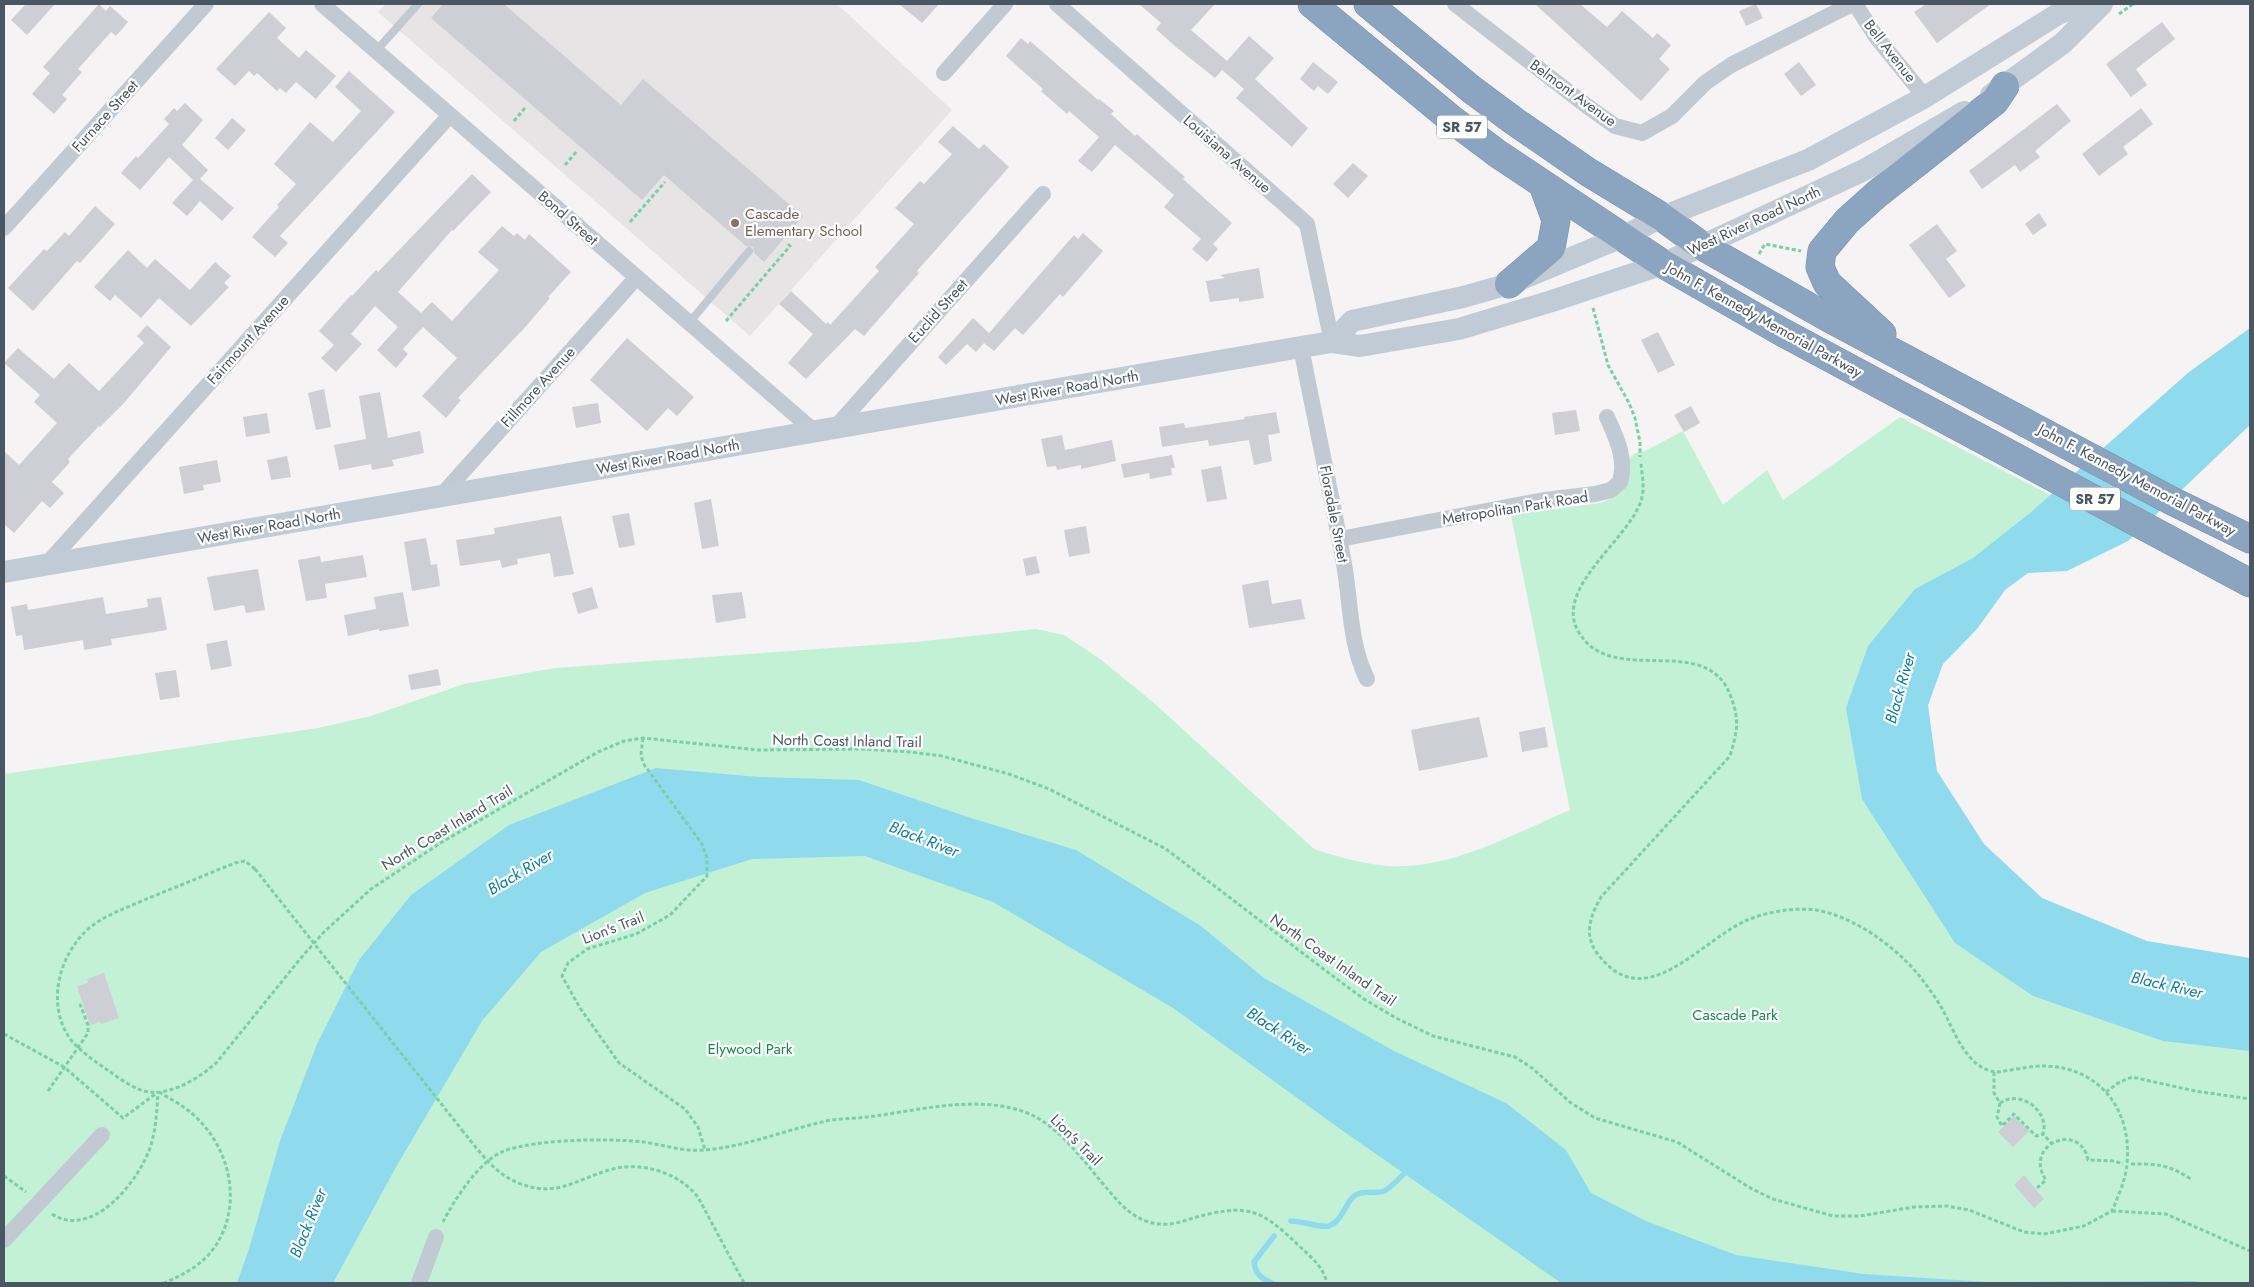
<svg xmlns="http://www.w3.org/2000/svg" width="2254" height="1287" viewBox="0 0 2254 1287" font-family="Jost,sans-serif">
	<rect width="100%" height="100%" fill="#f5f3f3"/>
	<path fill="#e6e4e5" d="M386,4h451l115,106 -202,226 -372,-324z"/>
	<path fill="#c3f1d5" d="M1900,417l183,95 -115,80 -82,133 90,177 274,102v279h-2246v-509l314,-46 53,-12 93,-32 91,-16 360,-26 121,-13 28,6 36,24 54,44 160,146c24,8 49,15 75,17 62,4 126,-33 181,-56l-59,-295 89,-12c33,-12 22,-19 31,-47l4,-3 10,-2 38,-20 40,74 44,-35 16,30z"/>
	<path fill="#90daee" d="M2250,328v97l-122,116 -61,30 -39,2 -23,17 -28,39 -34,35 -15,41 9,66 47,73 58,54 105,43 103,17v93l-87,-10 -130,-45 -78,-53 -93,-144 -16,-91 22,-62 47,-57 58,-31 57,-45 159,-141z
		M656,768l103,9 100,3 112,38 105,32 125,76 63,52 130,73 112,52 60,47 25,43 55,28 90,34 128,19 124,8 206,-1 11,2h-644l-218,-152 -170,-123 -180,-106 -128,-46 -113,3 -107,34 -104,59 -59,69 -86,146 -63,116h-96l12,-34 31,-108 37,-97 42,-84 52,-65 98,-70z"/>
	<g fill="none" stroke-linecap="round" stroke-linejoin="round">
		<path stroke="#90daee" stroke-width="5.5" d="M1291,1221c11,0 30,7 38,5 12,-4 16,-21 24,-29 10,-9 23,-1 33,-7 8,-5 16,-15 23,-21
			M1272,1283c-10,-4 -17,-9 -18,-21l20,-26"/>
	</g>
	<path fill="#cdcfd5" d="M26,4h29l-28,31 -16,-15z
		M99,4l7,7 4,-5 18,16 -12,14 -5,-4 -33,37 4,3 -20,23 5,4 -13,15 -22,-20 18,-21 -7,-6z
		M443,4h61l117,101 22,-26 160,137 -39,46 -10,-9 -1,-6 -7,-1 -82,-71 -22,25 -211,-182z
		M899,4h40l-17,19z
		M1139,4h76l-24,26 36,31 22,-25 25,22 -19,21 53,49 -16,19 -56,-49 8,-9 -22,-19 -7,8 -39,-31 -20,-18 5,-6z
		M1535,4h45l27,23 15,-16 31,27 4,-5 14,12 -12,14 11,10 -29,32z
		M1756,4l7,14 -17,8 -7,-15z
		M1926,4h65l-54,39 -23,-31z
		M269,12l17,16 -9,10 22,20 7,-8 30,26 -20,23 -20,-17 -10,11 -6,-5 -3,3 -20,-18 -3,3 -5,-5 -14,15 -19,-17z
		M2162,22l13,17 -39,30 11,16 -16,12 -25,-33z
		M1021,38l7,6 2,-3 68,59 1,-1 15,12 -3,3 24,22 2,-2 22,20 26,23 -2,2 49,44 -19,21 5,5 -11,13 -15,-13 9,-10 -37,-32 10,-12 -59,-50 -23,27 -14,-11 21,-24 -30,-26 -2,3 -26,-23 2,-2 -37,-33z
		M1313,62l25,20 -10,12 -10,-8 -4,5 -14,-12z
		M1799,62l17,23 -15,11 -17,-22z
		M349,71l46,41 -115,124 8,7 -13,14 -23,-20 27,-30 -2,-2 19,-21 -22,-20 36,-42 23,20 28,-31 -26,-24z
		M185,103l18,17 -21,25 26,25 -8,9 34,29 -12,13 -22,-20 -13,15 -15,-13 21,-23 -24,-23 -29,33 -19,-17 15,-17 2,2 31,-34 -5,-5 10,-11 3,3z
		M2057,104l14,17 -36,30 5,6 -20,15 -5,-7 -33,24 -13,-18z
		M2141,108l12,16 -30,23 5,7 -29,22 -17,-22z
		M232,118l14,12 -18,20 -13,-12z
		M953,126l26,23 5,-5 25,23 -92,104 2,2 -55,63 -9,-7 -49,50 -18,-16 25,-29 -34,-30 12,-13 35,33 2,-2 2,3 49,-54 -4,-4 39,-43 -19,-16 25,-27 4,3 28,-30 -14,-12z
		M1353,163l15,13 -20,22 -15,-14z
		M472,174l19,18 -38,39 -1,-1 -54,62 23,21 11,-11 20,19 47,-51 -21,-18 24,-26 12,10 3,-3 8,7 4,-6 42,38 -23,25 2,1 -22,26 -70,74 3,2 -15,18 -24,-22 35,-38 -34,-31 -20,22 5,5 -12,14 -19,-18 21,-23 -23,-21 -24,28 11,10 -26,28 -15,-14 13,-13 -15,-14 32,-36 1,1 24,-26 2,2z
		M95,206l20,18 -35,39 -3,-2 -44,50 -25,-23 36,-39 3,2 18,-19 4,4z
		M2039,213l8,12 -14,10 -8,-11z
		M1937,224l20,27 -11,8 20,27 -17,12 -40,-53z
		M1083,233l20,18 -40,46 -3,-3 -37,41 -8,-7 -21,23 -10,-8 -8,9 -9,-8 -21,21 -8,-8 35,-39 16,15 85,-98 4,4z
		M128,250l19,18 8,-9 35,31 25,-28 16,14 -7,7 5,4 -38,39 -32,-28 -18,20 -26,-23 -5,6 -16,-14z
		M1259,268l5,30 -25,4v-4l-29,4 -4,-21 19,-3 -5,-3z
		M147,325l24,22 -47,56 -24,24 -1,-1 -31,33 2,3 -18,20 12,11 -14,15 -8,-7 -28,32 -10,-9v-73l15,14 38,-42 -23,-21 6,-7 -36,-32 14,-15 36,31 15,-16 30,28 45,-48 -7,-7z
		M1658,332l17,33 -17,8 -17,-33z
		M627,338l67,59 -17,19 -9,-8 -21,23 -57,-51z
		M324,389l7,38 -15,3 -8,-37z
		M380,392l8,46 32,-7 4,22 -32,7 2,6 -22,4 -1,-6 -32,6 -5,-25 32,-6 -7,-43z
		M598,403l3,20 -25,5 -4,-21z
		M1691,406l9,17 -16,9 -10,-17z
		M1576,410l4,21 -25,4 -3,-22z
		M1276,412l4,21 -12,2 4,26 -18,4 -5,-25 -40,6 -1,-6 -46,7 -3,-20 25,-4 1,5 60,-9 -1,-2z
		M267,413l3,20 -24,4 -3,-20z
		M1062,435l3,15 47,-10 4,21 -35,8v-4l-24,5 -1,-4 -9,1 -6,-28z
		M1172,455l3,13h-4l1,7 -22,4 -1,-6 -25,5 -3,-14z
		M287,456l4,21 -20,3 -4,-20z
		M217,460l4,22 -18,3 1,5 -20,4 -5,-27z
		M1221,466l6,33 -20,3 -6,-32z
		M711,499l8,47 -17,3 -8,-46z
		M629,513l6,32 -16,3 -7,-32z
		M561,516l13,58 -20,3 -4,-24 -33,6 1,5 -16,4 -2,-8 -40,6 -4,-26 39,-6 -1,-6z
		M1086,526l4,27 -21,4 -5,-27z
		M426,538l5,27 6,-1 3,22 -28,5 -8,-49z
		M363,555l4,22 -42,7 2,14 -21,3 -8,-41 22,-4 1,6z
		M1036,556l4,17 -14,3 -3,-17z
		M258,569l7,41 -19,3 -2,-8 -30,6 -7,-34z
		M1268,580l4,24 29,-5 4,20 -56,9 -7,-43z
		M592,587l6,21 -20,6 -6,-21z
		M403,592l6,34 -30,5v-2l-31,7 -4,-21 32,-6 -2,-12z
		M742,592l4,26 -30,5 -4,-28z
		M103,597l3,17 42,-7 -1,-8 14,-2 6,33 -56,9 1,6 -28,5 -1,-10 -59,10 -2,-15 -6,1 -5,-29 16,-3 1,6z
		M227,640l5,26 -21,4 -5,-26z
		M438,669l3,16 -30,5 -3,-15z
		M176,670l4,27 -20,3 -5,-27z
		M1479,717l9,40 -69,14 -8,-41z
		M1545,727l3,20 -26,5 -3,-20z
		M104,973l15,45 -18,6 -1,-2 -10,3 -13,-39 11,-3 -1,-4z
		M2014,1116l15,15 -16,16 -15,-15z
		M2024,1175l20,24 -10,9 -20,-23z"/>
	<g fill="none" stroke-linecap="round" stroke-linejoin="round">
		<g stroke="#7690ad" stroke-width="29">
			<path id="highway" d="M1312,4l138,114 48,36 165,110 119,68 468,251
				M1368,4l103,85 43,32 74,51 74,45 40,29 125,71 345,184 78,38
				M1509,284l42,-36 5,-28 -13,-35
				M1882,334l-55,-51 -7,-16 2,-16 25,-30 30,-27 118,-93 10,-15"/>
		</g>
		<path stroke="#7ad0a6" stroke-width="3" stroke-dasharray="4 2.5" stroke-linecap="butt" d="M2119,14l14,-10
			M514,121l11,-13
			M565,165l12,-14
			M630,222l35,-40
			M1759,254l6,-10 36,7
			M1593,308l15,57 21,38 6,15 5,24v15
			M726,321l64,-75 -4,-4
			M643,738l-2,16 2,9 59,81 5,14v18l-37,39 -34,19 -49,15 -19,14 -6,13 18,32 39,55 66,46 13,18 7,23
			M255,869l-10,-8 -10,2c-30,12 -61,25 -91,37 -20,9 -40,15 -57,30 -29,27 -41,76 -16,110 10,12 25,22 38,31 11,8 26,19 40,21 23,3 52,-15 68,-30l83,-103 24,-27 47,-43 71,-47 156,-90 26,-11 19,-3 115,12 104,-1 48,3 32,4 67,18 40,15 117,60 164,125 34,25 32,19 37,18 82,21 17,11 39,35 24,15 82,24 75,47 21,10 60,17h27l54,-9 33,-1 22,4 55,22 20,2 40,-8 28,-15c6,-15 14,-31 15,-48 5,-53 -27,-96 -83,-97 -15,0 -31,4 -46,6 -30,-1 -43,-39 -55,-62 -7,-12 -17,-26 -26,-37 -24,-28 -64,-57 -101,-63 -23,-3 -50,2 -71,11 -47,22 -102,96 -148,32 -14,-19 -6,-38 4,-56l129,-141c7,-24 10,-35 1,-59 -24,-68 -120,-7 -153,-66 -24,-43 50,-91 63,-130 4,-12 1,-26 0,-38
			M4,1034l60,33 59,51 35,-26
			M1994,1072v21l6,10c20,-14 50,8 43,31l8,9
			M48,1091l40,-58v-8l-8,-21
			M159,1092c13,8 27,15 38,26 34,33 46,89 17,130 -12,17 -31,27 -50,35
			M2106,1092l12,-9 14,-6 63,14 55,8
			M2000,1103l-3,14 5,9 12,-12 22,22 7,-2
			M462,1130c14,17 28,38 48,49 44,23 64,0 103,-10 30,-8 69,5 86,30l45,84
			M2131,1164c27,0 36,0 60,15
			M4,1176l22,16
			M2037,1188l9,-8c-24,-35 34,-60 42,-20l26,1 9,3
			M2112,1211l54,3 84,37
			M52,1214c40,26 86,-32 98,-66 6,-18 7,-38 8,-57
			M443,1222c11,-22 37,-62 61,-71 33,-12 105,-13 140,-9 20,3 40,10 60,8 40,-3 79,-19 118,-28 14,-4 30,-3 45,-5 49,-6 106,-22 155,-6 37,12 63,53 88,81 11,13 22,25 39,30 15,5 30,1 44,-4 52,-14 66,-11 104,26 13,12 26,22 30,39"/>
		<path stroke="#c1cad2" stroke-width="8" d="M376,51l42,-47
			M689,323l60,-72"/>
		<path stroke="#c1cad2" stroke-width="16" d="M322,4l493,428
			M1057,4l250,220 25,118
			M1455,4l132,102 28,20 27,7 30,-17 33,-33 26,-18 121,-61
			M1855,4l22,34 48,59
			M944,73l61,-69
			M4,228l202,-224
			M1301,347c14,73 30,145 43,217 7,39 5,78 23,115
			M834,429l209,-235
			M440,497l197,-220
			M1340,539l204,-39 51,-6 16,-4 9,-8c7,-23 -4,-45 -13,-65
			M46,565l404,-450
			M4,1240l98,-105
			M419,1283l17,-46"/>
		<path stroke="#c1cbd6" stroke-width="22" d="M1991,95l72,-52 39,-39
			M1332,342l20,-21 111,-24 46,-13 113,-47 40,-20 146,-57 117,-63 133,-83 28,-10
			M4,572l1297,-225 31,-5 28,4 99,-17 93,-28 111,-37 201,-94 100,-58"/>
		<use href="#highway" stroke="#8ba5c1" stroke-width="28"/>
		<path stroke="#7ad0a6" stroke-width="3" stroke-dasharray="4 2.5" stroke-linecap="butt" d="M255,869l207,261"/>
	</g>
	<circle fill="#8d6e63" stroke="#fff" stroke-width="2" cx="735" cy="223" r="5"/>
	<g text-anchor="middle" dominant-baseline="central" stroke-width="4.5" stroke-linejoin="round" paint-order="stroke">
		<g fill="#fff" stroke="#808990" stroke-width="1">
			<rect x="1437" y="115.5" width="50" height="23" rx="4"/>
			<rect x="2070" y="487.5" width="50" height="23" rx="4"/>
		</g>
		<g font-size="14" font-weight="bold" fill="#4a5661">
			<text x="1462" y="127">SR 57</text>
			<text x="2095" y="499">SR 57</text>
		</g>
		<g font-size="15" fill="#4a5661" stroke="#fff">
			<text transform="translate(1890 51) rotate(52)">Bell Avenue</text>
			<text transform="translate(1573 93) rotate(36)">Belmont Avenue</text>
			<text transform="translate(105 116) rotate(-48)">Furnace Street</text>
			<text transform="translate(1227 154) rotate(41)">Louisiana Avenue</text>
			<text transform="translate(568 218) rotate(41)">Bond Street</text>
			<text transform="translate(1754 221) rotate(-25)">West River Road North</text>
			<text transform="translate(938 311) rotate(-48)">Euclid Street</text>
			<text transform="translate(1764 320) rotate(29)">John F. Kennedy Memorial Parkway</text>
			<text transform="translate(248 340) rotate(-48)">Fairmount Avenue</text>
			<text transform="translate(538 387) rotate(-48)">Fillmore Avenue</text>
			<text transform="translate(1067 388) rotate(-10)">West River Road North</text>
			<text transform="translate(668 457) rotate(-10)">West River Road North</text>
			<text transform="translate(2137 480) rotate(28)">John F. Kennedy Memorial Parkway</text>
			<text transform="translate(1515 508) rotate(-9)">Metropolitan Park Road</text>
			<text transform="translate(1334 514) rotate(79)">Floradale Street</text>
			<text transform="translate(269 526) rotate(-10)">West River Road North</text>
			<text transform="translate(847 741) rotate(1)">North Coast Inland Trail</text>
			<text transform="translate(447 828) rotate(-31)">North Coast Inland Trail</text>
			<text transform="translate(613 928) rotate(-21)">Lion's Trail</text>
			<text transform="translate(1333 960) rotate(35)">North Coast Inland Trail</text>
			<text transform="translate(1076 1140) rotate(45)">Lion's Trail</text>
		</g>
		<g font-size="15" fill="#785e54" stroke="#fff" text-anchor="start">
			<text x="745" y="214">Cascade<tspan x="745" dy="17">Elementary School</tspan></text>
		</g>
		<g font-size="15" fill="#17864f" stroke="#fff">
			<text x="1735" y="1015">Cascade Park</text>
			<text x="750" y="1049">Elywood Park</text>
		</g>
		<g font-size="16" font-style="italic" fill="#0c7c9b" stroke="#fff">
			<text transform="translate(1900 688) rotate(-74)">Black River</text>
			<text transform="translate(924 839) rotate(21)">Black River</text>
			<text transform="translate(520 872) rotate(-31)">Black River</text>
			<text transform="translate(2167 985) rotate(13)">Black River</text>
			<text transform="translate(1279 1031) rotate(33)">Black River</text>
			<text transform="translate(308 1223) rotate(-68)">Black River</text>
		</g>
	</g>
	<rect width="2254" height="1287" fill="none" stroke="#4a5661" stroke-width="10"/>
</svg>
